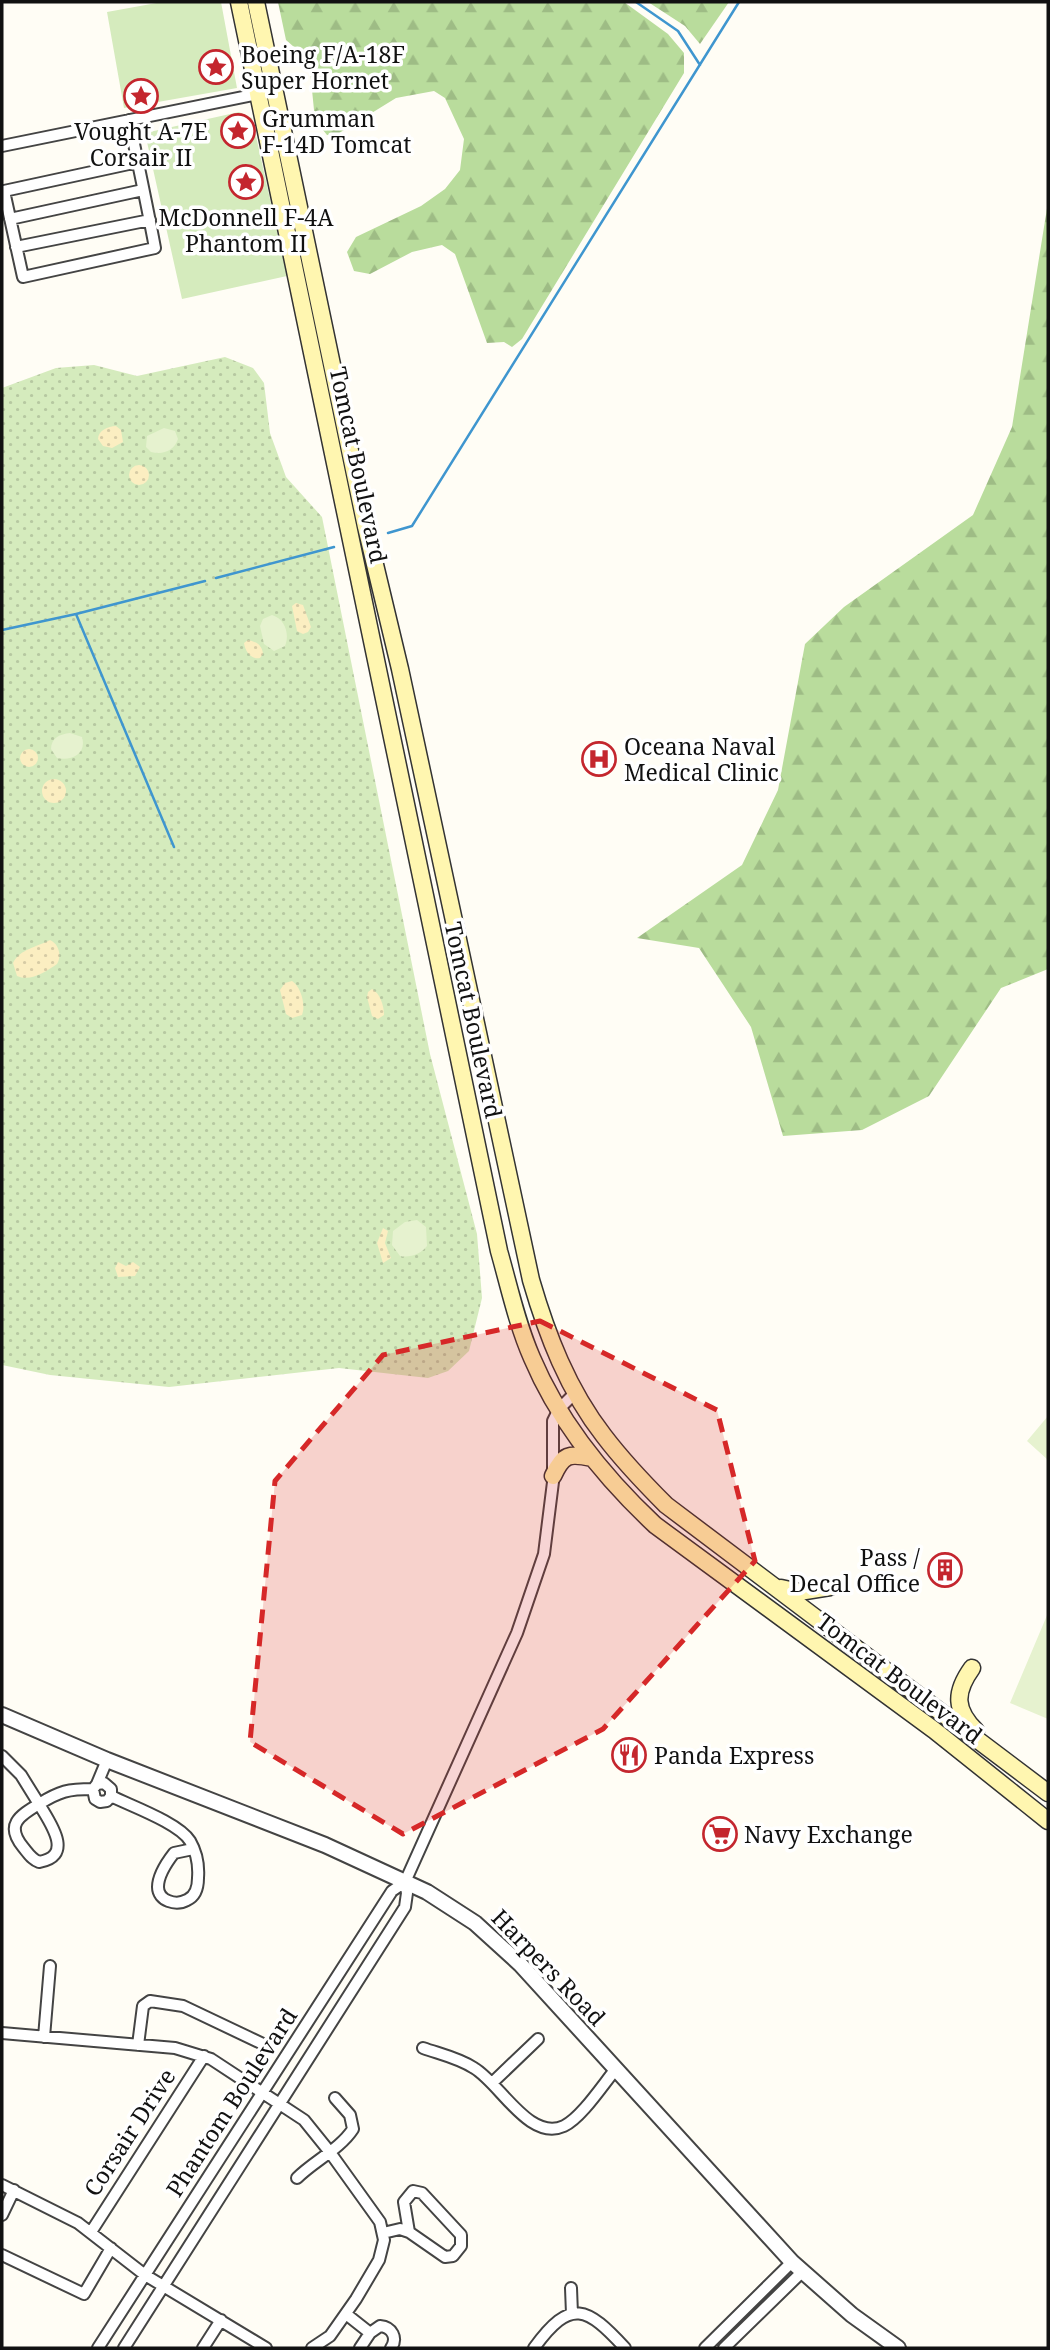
<svg xmlns="http://www.w3.org/2000/svg" width="1050" height="2350" viewBox="0 0 1050 2350" font-family="'Noto Serif',serif">
	<defs>
		<pattern id="grass-dots" width="8" height="8" patternUnits="userSpaceOnUse" patternTransform="scale(1.75)"><rect width="8" height="8" fill="#d5ebbd"/><path d="M2 2h.1M6 6h.1" fill="none" stroke="#b6c8a1" stroke-width="1.8" stroke-linecap="round"/></pattern>
		<pattern id="forest-firs" width="22" height="20" patternUnits="userSpaceOnUse" patternTransform="scale(1.75)"><rect width="22" height="20" fill="#b9dc9c"/><path d="M5 1l3.5 6h-7zM16 11l3.5 6h-7z" fill="#9ebc85"/></pattern>
		<pattern id="sand-dots" width="8" height="8" patternUnits="userSpaceOnUse" patternTransform="scale(1.75)"><rect width="8" height="8" fill="#fbeec1"/><path d="M2 2h.1M6 6h.1" fill="none" stroke="#d6cba5" stroke-width="1.8" stroke-linecap="round"/></pattern>
	</defs>
	<rect width="100%" height="100%" fill="#fffdf5"/>
	<path fill="url(#grass-dots)" d="M225,357l28,11 11,15 6,50 16,44 36,40 108,537 47,180 5,64 -13,53 -21,20 -20,7 -89,-10 -170,19 -119,-12 -48,-10v-977l54,-20 38,-3 43,11z"/>
	<path fill="url(#forest-firs)" d="M278,2h346l44,32 16,19v20l-162,266 -10,8 -8,-5 -17,1 -32,-89 -13,-9 -30,7 -42,22 -16,-3 -7,-19 9,-15 65,-31 24,-17 15,-19 4,-31 -19,-41 -11,-7 -38,7 -60,37h-9l-12,-15 -6,-60 -23,-20z
		M648,2h81l-29,42 -15,-18z
		M1048,202v767l-47,19 -72,108 -67,34 -79,6 -32,-109 -52,-79 -62,-10 105,-73 36,-75 27,-146 39,-37 129,-92 39,-88z"/>
	<path fill="url(#sand-dots)" d="M116,426l5,4 2,12 -11,6 -9,-2 -5,-7c0,-8 10,-13 18,-13z
		M129 475a10 10 0 1 1 20 0a10 10 0 1 1-20 0Z
		M296,603l7,2 8,22 -3,5 -5,2 -6,-3 -5,-25z
		M248,640c9,2 14,5 15,14l-3,4c-9,2 -15,-7 -16,-15z
		M20 758a9 9 0 1 1 18 0a9 9 0 1 1-18 0Z
		M42 791a12 12 0 1 1 24 0a12 12 0 1 1-24 0Z
		M50,940c9,4 12,16 7,24 -12,8 -26,18 -40,12l-4,-13c7,-14 24,-16 37,-23z
		M292,981c9,6 14,24 10,34l-10,3 -6,-4 -6,-24 5,-7z
		M372,989c8,4 12,17 12,26l-6,4 -6,-3 -5,-19 1,-5z
		M383,1228l5,3 -3,12 6,15 -8,5 -6,-20z
		M118,1262l8,4 7,-4 7,5 -5,9 -17,1 -3,-9z"/>
	<path fill="#d5ebbd" d="M162,2h59l16,86 -113,20 -17,-96z
		M239,112l13,6 35,158 -105,23 -37,-166z"/>
	<path fill="#e6f2cf" d="M164,428l11,3 3,8c-4,12 -15,16 -27,13l-5,-5 1,-11z
		M272,615c13,4 18,19 13,31l-11,5 -10,-7 -4,-18 3,-7z
		M70,733l12,4c5,17 -10,24 -25,21l-6,-9c0,-11 9,-15 19,-16z
		M417,1220l9,7 1,19c-6,8 -17,12 -27,10l-8,-11 1,-14 12,-9z
		M1048,1416v44l-21,-19z
		M1048,1613v106l-38,-16z"/>
	<g fill="none" stroke-linecap="round" stroke-linejoin="round">
		<path stroke="#3f96cf" stroke-width="2.5" d="M636,2l42,29 22,34
			M388,533l24,-7 327,-524
			M216,578l118,-31
			M76,614l98,233
			M2,630l74,-16 129,-33"/>
		<g stroke="#444" stroke-width="14">
			<path id="minor" d="M129,120c9,43 18,85 26,128l-132,29 -19,-86 134,-29
				M2,146l261,-53
				M10,219l133,-29
				M16,247l134,-27
				M2,1756l19,19 18,29c21,-13 29,-15 54,-15
				M97,1784l10,-24
				M93,1789l4,-5 7,-1 7,6v7
				M93,1789l2,10 5,3 7,-1 4,-5
				M111,1796c20,10 68,27 79,45 7,12 9,24 8,37 0,9 -2,18 -11,22 -11,6 -29,1 -29,-13 0,-11 9,-25 16,-34l19,-4
				M39,1804c9,16 37,52 0,58 -8,-3 -11,-9 -16,-15 -18,-22 -4,-31 16,-43z
				M2,2033l173,15 36,11 93,61 25,31 51,71 4,18 -5,20 -23,39 -26,37 -18,12
				M44,2037l6,-71
				M138,2045l5,-39 7,-5 33,5 80,38
				M423,2048c17,6 36,10 51,20 26,15 55,74 90,58 17,-8 38,-40 51,-56
				M492,2083l46,-44
				M297,2178c17,-17 43,-29 56,-49l-3,-14 -15,-17
				M2,2185l76,38 67,52 121,73
				M413,2191l9,2 39,42v11l-8,10 -8,1 -36,-25 -5,-30z
				M2,2215l12,-25
				M91,2232l113,-176
				M383,2233l17,-4 9,3
				M2,2255l82,39 27,-46
				M571,2288l1,26
				M346,2314l24,19
				M98,2348l294,-457 13,-9 112,-249 27,-79 9,-72v-61l6,-12 17,-17
				M124,2348l281,-441 2,-14 -2,-11
				M203,2348l18,-28
				M360,2348l10,-15 10,-7c12,1 18,12 11,22
				M534,2348c37,-51 53,-41 91,0
				M705,2348l87,-86
				M724,2348l78,-76"/>
		</g>
		<g stroke="#444" stroke-width="18">
			<path id="tertiary" d="M2,1715l105,45 218,85 102,47 48,31 45,41 272,298 60,53 46,33"/>
		</g>
		<g stroke="#333" stroke-width="19">
			<path id="secondary" d="M239,2l260,1249c10,35 18,73 33,107 27,64 73,120 123,167l279,205 114,91
				M256,2l110,525 34,142 131,611c16,55 37,110 73,156 19,25 40,47 62,69l382,288
				M553,1476c10,-22 16,-23 39,-18
				M781,1588l18,4 31,-5
				M972,1668c-18,25 -17,42 4,63"/>
		</g>
		<use href="#minor" stroke="#fff" stroke-width="10"/>
		<use href="#tertiary" stroke="#fff" stroke-width="14"/>
		<use href="#secondary" stroke="#fff6b0" stroke-width="16"/>
	</g>
	<path fill="#d62828" fill-opacity="0.2" stroke="#d62828" stroke-width="5" stroke-dasharray="14 9" stroke-linejoin="round" d="M540,1321l177,89 38,151 -152,168 -200,105 -153,-92 25,-261 108,-126z"/>
	<defs>
		<g id="sight-ring" transform="scale(1.75)"><circle r="9.5" fill="#fff" stroke="#c4262e" stroke-width="1.5"/><path d="M0-6L1.8-2.2L6-1.7L2.9 1.2L3.7 5.4L0 3.3L-3.7 5.4L-2.9 1.2L-6-1.7L-1.8-2.2Z" fill="#c4262e"/></g>
		<g id="hospital-ring" transform="scale(1.75)"><circle r="9.5" fill="#fff" stroke="#c4262e" stroke-width="1.5"/><path d="M-5-5h3v3.5h4V-5h3V5h-3V1.5h-4V5h-3Z" fill="#c4262e"/></g>
		<g id="building-ring" transform="scale(1.75)"><circle r="9.5" fill="#fff" stroke="#c4262e" stroke-width="1.5"/><path d="M-4-6H4V6H1V3H-1V6H-4ZM-2.5-4.3h1.7v1.8h-1.7ZM.8-4.3h1.7v1.8H.8ZM-2.5-1h1.7V.8h-1.7ZM.8-1h1.7V.8H.8Z" fill="#c4262e"/></g>
		<g id="restaurant-ring" transform="scale(1.75)"><circle r="9.5" fill="#fff" stroke="#c4262e" stroke-width="1.5"/><path d="M-5-6h1v4h1v-4h1v4h1v-4h1v5L-1.5 .5V6h-2V.5L-5-1ZM5-6V6H3V1.5H1.5Q1.5-4 5-6Z" fill="#c4262e"/></g>
		<g id="supermarket-ring" transform="scale(1.75)"><circle r="9.5" fill="#fff" stroke="#c4262e" stroke-width="1.5"/><path d="M-6-5.5h2.5l.6 2H6L4.5 2H-2.5L-4.4-4H-6ZM-1.5 3.2a1.3 1.3 0 1 0 .1 0ZM3 3.2a1.3 1.3 0 1 0 .1 0Z" fill="#c4262e"/></g>
	</defs>
	<g fill-rule="evenodd">
		<use href="#sight-ring" x="216" y="67"/>
		<use href="#sight-ring" x="141" y="96"/>
		<use href="#sight-ring" x="238" y="131"/>
		<use href="#sight-ring" x="246" y="182"/>
		<use href="#hospital-ring" x="599" y="759"/>
		<use href="#building-ring" x="945" y="1570"/>
		<use href="#restaurant-ring" x="629" y="1755"/>
		<use href="#supermarket-ring" x="720" y="1834"/>
	</g>
	<g text-anchor="middle" dominant-baseline="central" stroke-width="7" stroke-linejoin="round" paint-order="stroke">
		<g font-size="23" fill="#111" stroke="#fff" text-anchor="start">
			<text x="241" y="54">Boeing F/A-18F<tspan x="241" dy="26">Super Hornet</tspan></text>
			<text x="262" y="118">Grumman<tspan x="262" dy="26">F-14D Tomcat</tspan></text>
			<text x="141" y="131" text-anchor="middle">Vought A-7E<tspan x="141" dy="26">Corsair II</tspan></text>
			<text x="246" y="217" text-anchor="middle">McDonnell F-4A<tspan x="246" dy="26">Phantom II</tspan></text>
			<text x="624" y="746">Oceana Naval<tspan x="624" dy="26">Medical Clinic</tspan></text>
			<text x="920" y="1557" text-anchor="end">Pass /<tspan x="920" dy="26">Decal Office</tspan></text>
			<text x="654" y="1755">Panda Express</text>
			<text x="744" y="1834">Navy Exchange</text>
		</g>
		<g font-size="23" fill="#111" stroke="#fff">
			<text transform="translate(359 465) rotate(78)">Tomcat Boulevard</text>
			<text transform="translate(474 1020) rotate(78)">Tomcat Boulevard</text>
			<text transform="translate(900 1678) rotate(37)">Tomcat Boulevard</text>
			<text transform="translate(549 1967) rotate(46)">Harpers Road</text>
			<text transform="translate(231 2102) rotate(-57)">Phantom Boulevard</text>
			<text transform="translate(129 2132) rotate(-57)">Corsair Drive</text>
		</g>
	</g>
	<rect width="1050" height="2350" fill="none" stroke="#111111" stroke-width="7"/>
</svg>
